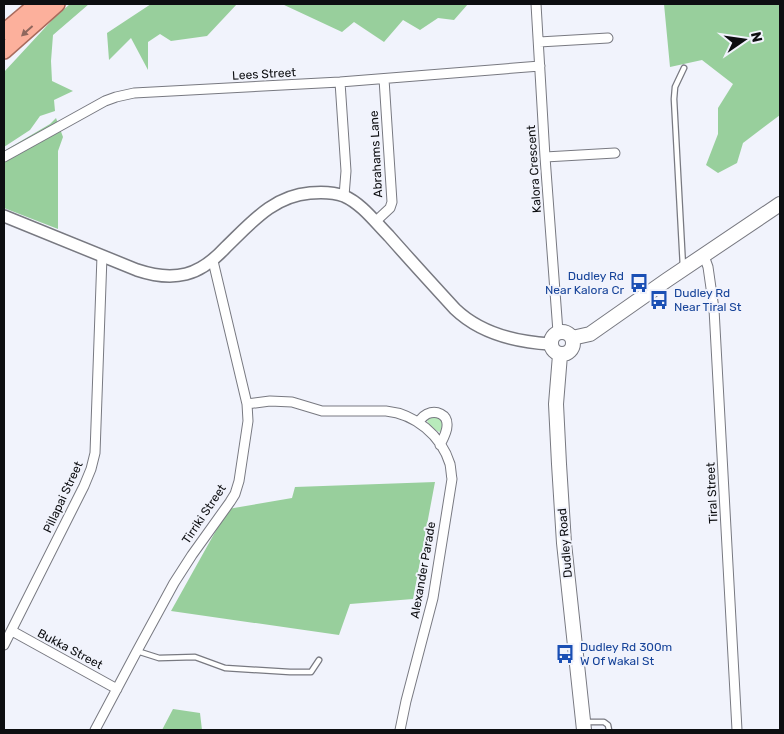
<svg xmlns="http://www.w3.org/2000/svg" width="784" height="734" viewBox="0 0 784 734" font-family="Rubik,sans-serif">
	<rect width="100%" height="100%" fill="#f1f3fc"/>
	<path fill="#b8ebbb" d="M434,416l7,2 2,4v8l-2,2c-5,0 -13,-7 -14,-12l2,-3z"/>
	<path fill="#98cf9c" d="M70,4h19l-36,31 -2,26 1,20 21,10 -19,9 1,11 -15,5 -10,14 -26,17v-75l50,-54z
		M151,4h86l-30,32 -36,5 -11,-7 -12,8v28l-17,-32 -22,22 -2,-27z
		M282,4h186l-14,16 -16,-2 -18,12 -17,-10 -19,22 -30,-20 -12,10z
		M664,4h116v111l-37,28 -6,20 -19,10 -12,-8 12,-31v-26l15,-24 -31,-24 -32,7z
		M56,118l7,19 -5,14v78l-54,-21v-57l46,-27z
		M435,482l-22,117 -63,5 -11,31 -168,-24 57,-102 64,-11 3,-11z
		M173,709l27,4 2,17h-40z"/>
	<g fill="none" stroke-linecap="round" stroke-linejoin="round">
		<g stroke="#787981" stroke-width="7">
			<path id="service" d="M683,267l-9,-168 1,-12 9,-19
				M137,651l22,7 36,-1 30,11 65,4h21l8,-12
				M585,722h19l4,3 1,5"/>
		</g>
		<g stroke="#787981" stroke-width="11">
			<path id="minor" d="M536,4l9,153 13,175
				M539,42l69,-4
				M340,82l6,89 -2,25
				M4,157l101,-56 11,-4 18,-4 206,-11 200,-16
				M545,157l70,-4
				M375,222l15,-14 2,-6 -8,-123
				M704,256l4,11 6,42 23,421
				M247,404l23,-3 22,1 30,9h64c29,3 55,24 64,53 1,5 1,10 2,15l-19,119 -27,103 -6,29
				M418,422c3,-3 5,-6 9,-8 9,-4 21,0 20,12 0,6 -4,13 -7,19
				M12,631l105,58
				M4,645l80,-159 7,-17 4,-16 7,-197
				M95,730l42,-79 37,-68 18,-28 38,-53 5,-8 4,-13 9,-60 -1,-17 -34,-143"/>
		</g>
		<g stroke="#787981" stroke-width="14">
			<path id="tertiary" d="M4,216l133,54c15,5 33,8 49,4 16,-4 29,-15 40,-27 25,-24 47,-51 84,-54 11,-1 23,-1 34,3 18,8 31,26 45,40 22,25 44,49 66,73 26,25 61,33 95,35"/>
		</g>
		<g stroke="#787981" stroke-width="16">
			<path id="secondary" d="M551 343a11 11 0 1 1 22 0a11 11 0 1 1-22 0Z
				M572,338l18,-4 77,-54 113,-76
				M560,355l-4,49 3,60 5,79 20,187"/>
		</g>
		<g stroke="#a86b5c" stroke-width="18">
			<path id="trunk" d="M4,32l33,-28
				M4,51l53,-47"/>
		</g>
		<use href="#service" stroke="#fff" stroke-width="4.5"/>
		<use href="#minor" stroke="#fff" stroke-width="9"/>
		<use href="#tertiary" stroke="#fff" stroke-width="11"/>
		<use href="#secondary" stroke="#fff" stroke-width="14"/>
		<use href="#trunk" stroke="#fcb09c" stroke-width="15"/>
	</g>
	<defs><path id="oneway-solid" d="M-6-.8H1V-3.2L6.5 0L1 3.2V.8H-6Z" transform="scale(1.25)"/></defs>
	<use fill="#90675d" href="#oneway-solid" transform="translate(27 31) rotate(138)"/>
	<defs>
		<g id="bus-bare" transform="scale(1.5)"><path d="M-5-6H5V4H4V6H2V4H-2V6H-4V4H-5ZM-3.5-4V0h7V-4ZM-3.5 1.2v1.5H-2V1.2ZM2 1.2v1.5H3.5V1.2Z" fill="#1a4fb4" stroke="#f1f3fc" stroke-width="2.5" paint-order="stroke"/></g>
	</defs>
	<g fill-rule="evenodd">
		<use href="#bus-bare" x="639" y="283"/>
		<use href="#bus-bare" x="659" y="300"/>
		<use href="#bus-bare" x="565" y="654"/>
	</g>
	<g text-anchor="middle" dominant-baseline="central" stroke-width="4" stroke-linejoin="round" paint-order="stroke">
		<g font-size="12" fill="#0d0e11" stroke="#f1f3fc">
			<text transform="translate(264 74) rotate(-3)">Lees Street</text>
			<text transform="translate(376 154) rotate(-93)">Abrahams Lane</text>
			<text transform="translate(534 169) rotate(-94)">Kalora Crescent</text>
			<text transform="translate(712 493) rotate(-93)">Tiral Street</text>
			<text transform="translate(63 497) rotate(-65)">Pillapai Street</text>
			<text transform="translate(204 514) rotate(-56)">Tirriki Street</text>
			<text transform="translate(565 543) rotate(-95)">Dudley Road</text>
			<text transform="translate(423 570) rotate(-80)">Alexander Parade</text>
			<text transform="translate(70 649) rotate(28)">Bukka Street</text>
		</g>
		<g font-size="12" fill="#164399" stroke="#f1f3fc" text-anchor="start">
			<text x="624" y="276" text-anchor="end">Dudley Rd<tspan x="624" dy="14">Near Kalora Cr</tspan></text>
			<text x="674" y="293">Dudley Rd<tspan x="674" dy="14">Near Tiral St</tspan></text>
			<text x="580" y="647">Dudley Rd 300m<tspan x="580" dy="14">W Of Wakal St</tspan></text>
		</g>
	</g>
	<rect width="784" height="734" fill="none" stroke="#0d0e11" stroke-width="10"/>
	<g transform="translate(744 40) rotate(77)" stroke="#f1f3fc" stroke-width="4" paint-order="stroke">
	<path d="M0-4L9 19L0 12L-9 19Z" fill="#0d0e11"/>
	<text y="-8" font-size="14" font-weight="bold" text-anchor="middle" fill="#0d0e11">N</text>
	</g>
</svg>
